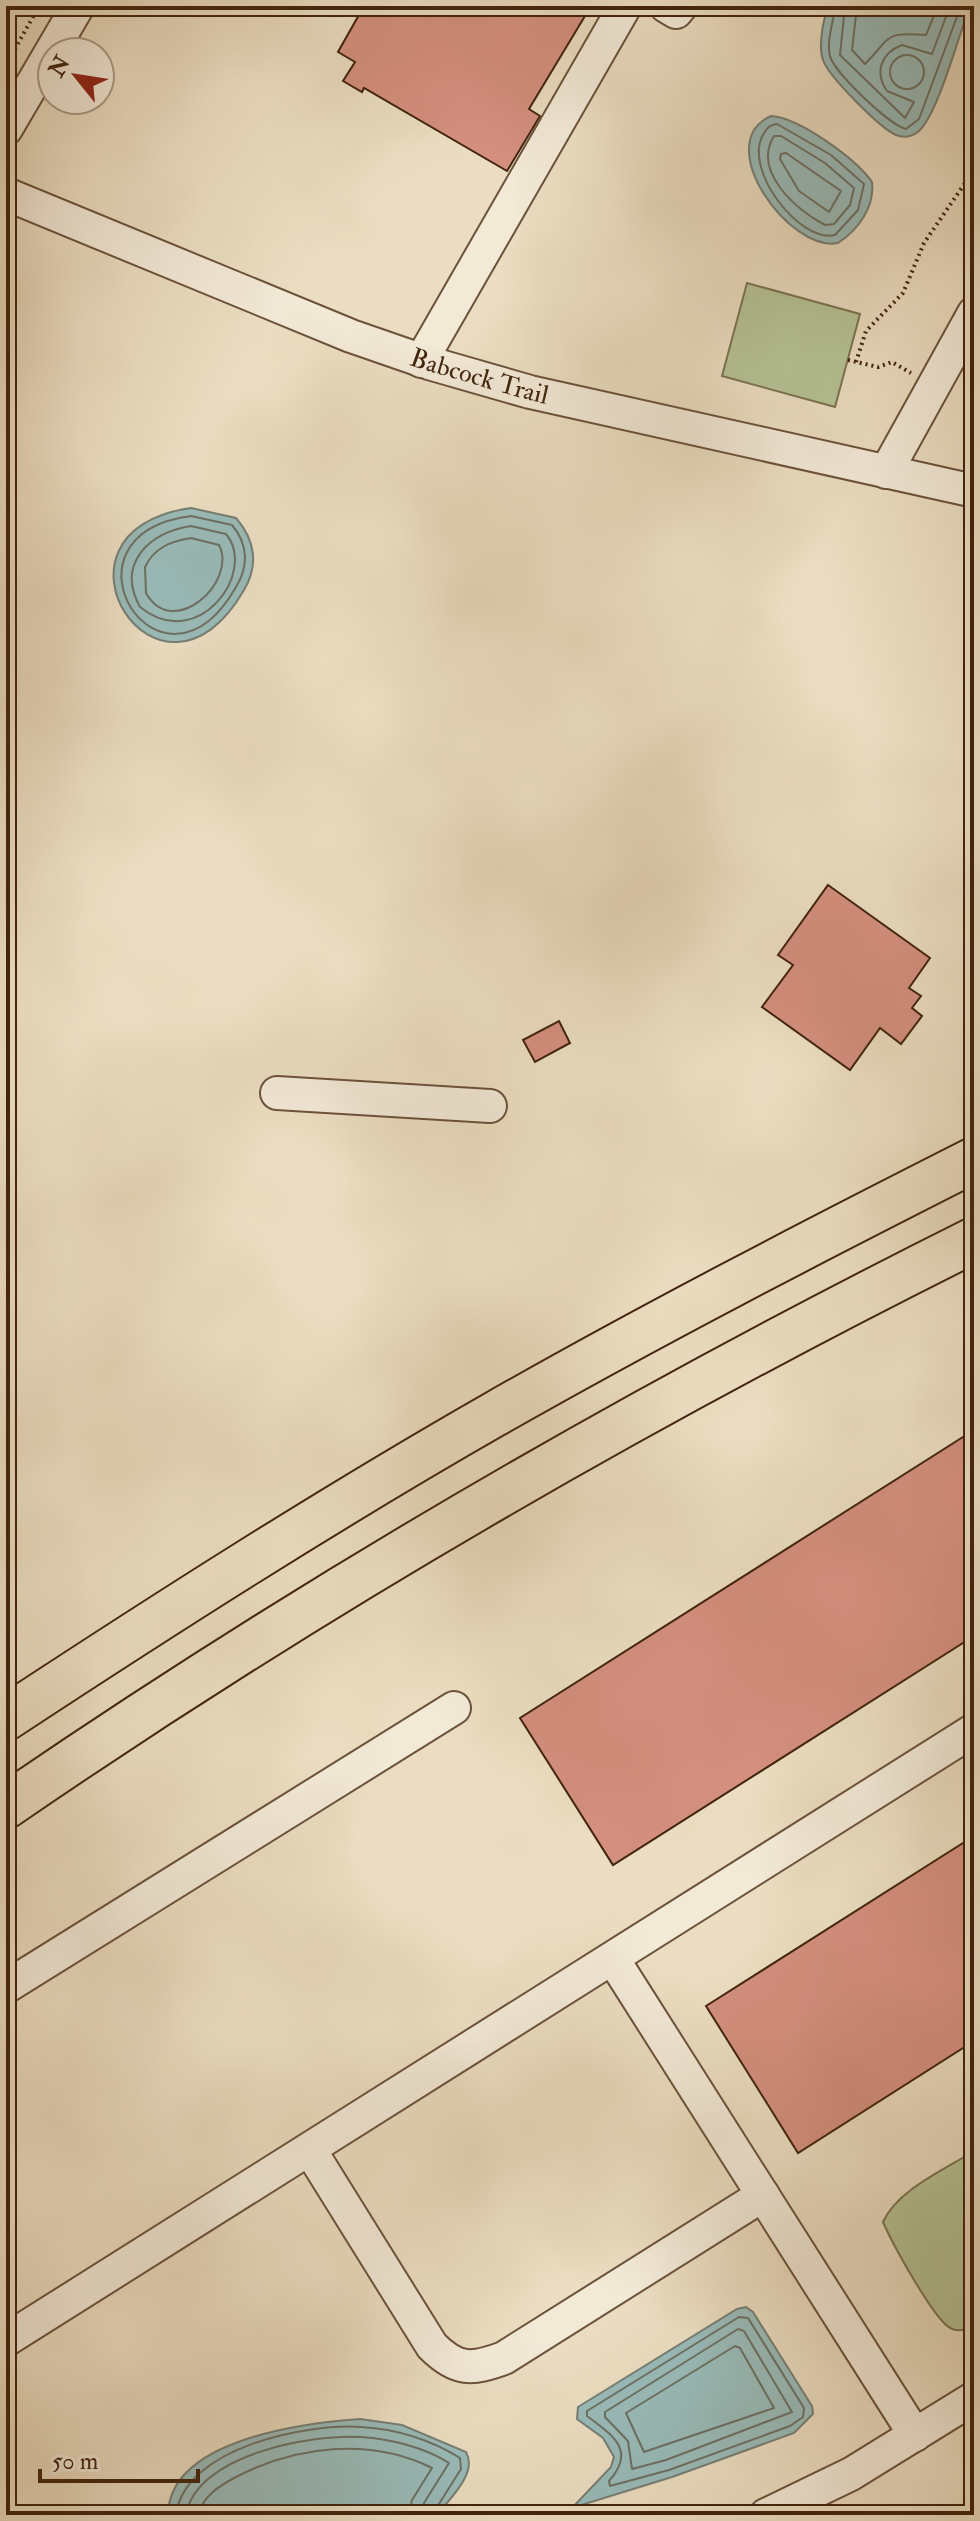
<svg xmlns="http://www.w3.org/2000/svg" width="980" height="2521" viewBox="0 0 980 2521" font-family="'IM FELL Double Pica',serif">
	<rect width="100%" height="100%" fill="#ebddc1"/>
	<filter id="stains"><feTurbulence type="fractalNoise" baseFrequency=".0025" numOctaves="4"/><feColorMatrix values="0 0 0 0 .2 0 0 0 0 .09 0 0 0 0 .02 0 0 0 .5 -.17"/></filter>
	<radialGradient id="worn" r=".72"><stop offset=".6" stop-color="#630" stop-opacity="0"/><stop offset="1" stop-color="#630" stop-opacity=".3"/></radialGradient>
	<path fill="#b5c295" stroke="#7b7351" stroke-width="2" d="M747,283l113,31 -25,93 -113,-31z
		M974,2151v174c-9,6 -19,8 -28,0 -18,-17 -53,-80 -63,-103 14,-32 63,-53 91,-71z"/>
	<path fill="#99bbb9" stroke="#767f74" stroke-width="2" d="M829,6h141c-11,28 -32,108 -51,125 -7,6 -15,7 -23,4 -16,-7 -67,-58 -73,-75 -5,-14 0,-41 6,-54z
		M771,116c29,2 85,43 101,66 3,25 -14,48 -34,61 -48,10 -128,-100 -67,-127z
		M191,508l45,10c19,22 23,47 8,72 -84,146 -216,-59 -53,-82z
		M746,2307l7,5 59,94 1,8 -19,19 -122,44 -100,31 39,-41 3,-10 -11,-19 -26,-19 1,-12 159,-98z
		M360,2419l42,6 64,27c12,21 -16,46 -29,63h-269c1,-76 137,-92 192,-96z"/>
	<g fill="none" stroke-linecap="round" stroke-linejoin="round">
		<path stroke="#6d7063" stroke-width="2" d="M835,6c-1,15 -9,35 -5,50 4,16 59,69 76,73l13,-10 42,-113
			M845,6l-5,49 65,63 9,-16 -27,-11c-13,-19 -6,-38 15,-46l30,9 18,-48
			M857,6l-5,44 13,14c27,-27 17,-32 61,-29l12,-29
			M890 72a17 17 0 1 1 34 0a17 17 0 1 1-34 0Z
			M777,124l54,31 33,29 -6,26 -23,25c-36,8 -92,-66 -72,-100 4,-7 6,-10 14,-11z
			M774,136h7l44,27 29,25 -4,17 -16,19 -9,1c-29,-15 -73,-54 -51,-89z
			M786,153l55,38 -12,21 -30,-21 -19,-32 1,-5z
			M191,516l41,9c16,19 17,41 4,62 -75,131 -190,-52 -45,-71z
			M191,526l35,8c32,38 -28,120 -86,73 -24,-43 9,-75 51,-81z
			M191,538l28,7c19,37 -46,96 -73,48l-1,-26c9,-19 26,-26 46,-29z
			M739,2317l9,1 56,90 -1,9 -13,9 -121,44 -59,16 -1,-5c28,-31 3,-46 -22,-65v-5z
			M738,2329l6,2 48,81 -126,48 -34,9 -4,-28 -23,-24v-5z
			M735,2346l5,2 34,60 -130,44 -18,-39z
			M176,2515c8,-67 130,-92 185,-88 35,2 70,13 99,31l1,11 -29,46
			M186,2515c10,-60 124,-81 175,-78 29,2 63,10 88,26l-25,40 -2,12
			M198,2515c5,-19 21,-29 38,-38 59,-31 134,-40 196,-9l-20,32 -3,15"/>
	</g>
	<path fill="#d48f7e" stroke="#41240d" stroke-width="2" d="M364,6h227l-62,103 11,7 -33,55 -143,-83 -2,4 -19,-11 12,-19 -17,-10z
		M828,885l102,73 -21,30 12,8 -9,12 10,8 -21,28 -21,-16 -30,42 -88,-63 31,-42 -15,-10z
		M559,1021l11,22 -35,19 -12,-22z
		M974,1430v206l-361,229 -93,-147z
		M974,1836v205l-176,112 -92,-147z"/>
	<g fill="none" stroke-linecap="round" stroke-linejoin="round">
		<g stroke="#6c523a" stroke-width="36">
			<g id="minor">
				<path d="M666,6l10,6 5,-6"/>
				<path d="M6,129l72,-123"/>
				<path id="s1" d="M6,194l345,142 78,27 101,29 444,99"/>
				<path d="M421,361l204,-355"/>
				<path d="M886,472l88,-159"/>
				<path d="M277,1093l213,13"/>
				<path d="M613,1959l302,476"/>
				<path d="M6,1987l448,-279"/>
				<path d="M310,2150l122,196c25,25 40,24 72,12l259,-163"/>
				<path d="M6,2340l968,-610"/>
				<path d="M766,2515l85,-41 123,-76"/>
			</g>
		</g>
		<g stroke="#41240d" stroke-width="48">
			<path id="highway" d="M6,1718c160,-105 321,-208 487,-303 158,-90 319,-173 481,-255
				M6,1806c309,-212 633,-399 968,-566"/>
		</g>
		<path stroke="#41240d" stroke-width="4" stroke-dasharray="2 4" stroke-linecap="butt" d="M6,65l33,-59
			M848,360l30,7 14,-5 19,11
			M856,362l10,-31 37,-38 21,-50 50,-73"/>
		<use href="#minor" stroke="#f2e9d7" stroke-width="32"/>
		<use href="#highway" stroke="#ebddc1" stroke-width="44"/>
	</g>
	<g text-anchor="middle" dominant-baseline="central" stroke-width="7" stroke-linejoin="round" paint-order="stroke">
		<g font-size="26" fill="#41240d" stroke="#f2e9d7">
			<text stroke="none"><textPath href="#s1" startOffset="508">Babcock Trail</textPath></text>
		</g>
	</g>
	<rect width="980" height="2521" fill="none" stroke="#ebddc1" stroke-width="32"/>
	<rect x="8" y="8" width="964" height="2505" fill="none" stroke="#41240d" stroke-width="4"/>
	<rect x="16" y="16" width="948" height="2489" fill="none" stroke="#41240d" stroke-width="2"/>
	<g transform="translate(76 76) rotate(300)"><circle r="38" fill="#f2e9d7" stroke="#ab9a86" stroke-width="2"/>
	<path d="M0-6L14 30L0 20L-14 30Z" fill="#8f2418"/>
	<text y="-12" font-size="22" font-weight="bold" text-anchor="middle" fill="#41240d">N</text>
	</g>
	<path d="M40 2469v12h158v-12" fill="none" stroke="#41240d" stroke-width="4"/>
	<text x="52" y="2469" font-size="24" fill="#41240d" stroke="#f2e9d7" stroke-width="6" paint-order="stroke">50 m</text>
	<rect width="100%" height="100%" filter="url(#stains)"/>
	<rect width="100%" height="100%" fill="url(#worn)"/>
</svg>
